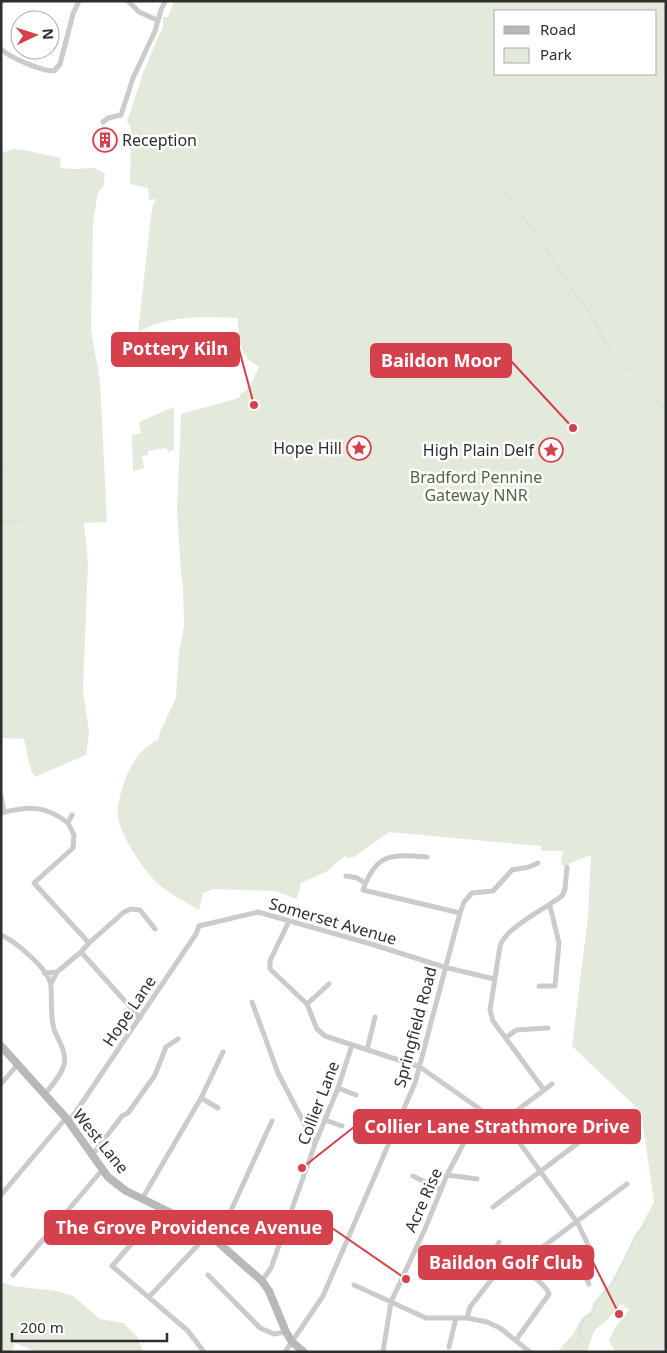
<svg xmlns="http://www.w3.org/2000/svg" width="667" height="1353" viewBox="0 0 667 1353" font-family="'Noto Sans',sans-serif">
	<rect width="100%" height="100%" fill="#fff"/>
	<path fill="#e3eadc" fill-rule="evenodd" d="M174,1h492v1351h-51l-6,-11 5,-12 15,-19 -8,-6 -13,15 -14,12 -7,21h-30l16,-18 9,-16 9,-7 2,-8 17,-19 44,-82 -13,-90 -69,-66 16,-129 3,-62 -28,11 -2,-6 2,-9h-22v-5l-152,-14 -35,25 -7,1 -2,-2 -19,16 -25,11 -4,16 -22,-8 -61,-2 -11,4 -4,17c-13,-8 -30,-16 -42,-27 -14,-14 -35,-45 -39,-65 -2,-12 4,-30 8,-41 7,-16 16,-30 32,-37l2,-8 16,-34 3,-45 5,-28 -1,-38 -2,-14 -4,-62 4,-97 58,-16 1,-4c13,-7 12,-14 19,-27 -3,-3 -7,-4 -10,-7 -11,-11 -11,-29 -11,-42 -24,-1 -55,-2 -78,5 -8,2 -15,6 -22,9l13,-116 2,-11 3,-6 -7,1 -1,-12 -18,-4 1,-56 -4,-7 18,-53 18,-42v-9h5zM496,11h160v63h-160z
		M14,149l15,2 31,7v9c4,1 8,2 13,2 13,1 19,-5 32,5l-2,13 -5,5 -5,31 -2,107 9,51 7,141 -23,1 4,39 -5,128 6,42 -3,23 -51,22 -4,-6 -7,-32 -21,-1 -2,12v-597z
		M174,407v43l-6,2 -2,-4 -18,3v4l-6,1 2,12 -11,3 -1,-35 9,-3 -2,-11z
		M1,1282l12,4 44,5 16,5 27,23 24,4 13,14 6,15h-106l-22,-9 -3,9h-11z"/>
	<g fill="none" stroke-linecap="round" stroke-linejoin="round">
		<path stroke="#cadce8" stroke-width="1" d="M500,185l11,16
			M513,204l32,42 23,38 23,31 21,40
			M623,366l14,10
			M638,377l10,10 18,24
			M1,471l6,-2
			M1,522l21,-1
			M662,1208l4,-2
			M570,1352l11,-14 -1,-9 4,-10 9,-6 3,-9 8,-12 10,-10 22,-48 22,-22"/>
		<path stroke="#cbcbcb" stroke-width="5" d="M128,1l11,11 18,8
			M1,2v-1
			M1,49c9,9 41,22 53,22l6,-7 13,-50 6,-13
			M103,122l5,-4 13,-3 12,-37 22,-47 6,-21 4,-9
			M1,796l3,16
			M1,813c27,-7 45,-8 67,10
			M72,815l-4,8 6,12 -1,13 -39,35 55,60 -8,9 59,66
			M427,857c-36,-3 -51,-4 -64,33l97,23
			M346,876l11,2 8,5
			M289,921l-19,40v8l37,35 10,25 8,7 95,31 91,64 66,91 16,33 -8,21 4,8
			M1,935c15,7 48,34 50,51 1,15 -1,28 3,43 4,12 13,22 10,36 -3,11 -12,20 -19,29
			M89,943l35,-31 7,-3 9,1 15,19
			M57,972l24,-20
			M44,973l13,-1 -6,12
			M539,986h16l4,-43 -9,-37
			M252,1002l26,71 37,71
			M307,1004l22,-20
			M506,1038l10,-8 32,-2
			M367,1050l8,-33
			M1,1084l17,-20
			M338,1088l18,7
			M544,1090l-51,-69 -3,-11 10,-64c6,-19 45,-37 62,-50l3,-7 2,-22
			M201,1098l17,10
			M325,1120l17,6
			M69,1122l127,-188 3,-8 59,-14 113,32 73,23 50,12
			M503,1125l3,-6 46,-35
			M93,1154l29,-38 6,-3 27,-38 11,-28 12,-8
			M447,1175l30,4
			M413,1176l28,14
			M1,1195l65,-77
			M142,1199l59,-101 22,-46
			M493,1207l109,-82
			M162,1209l-50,57 76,65 16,21
			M217,1241l55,-120
			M499,1242l-3,7c12,9 50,33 53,45l-33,46
			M524,1269l16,-20 87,-65
			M13,1275l90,-106
			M208,1275l52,53 14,6 12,-2
			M262,1281l9,-13 44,-124 23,-56 14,-43
			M354,1285l72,33h41l20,4 13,6 30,24
			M149,1297l49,-52
			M467,1318l3,-11 25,-32
			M449,1347l7,-29
			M285,1352l38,-56 92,-213 45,-170 4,-11 8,-9 21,-2 19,-21 17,-3 9,-4
			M383,1352l8,-50 34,-73 22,-54 34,-65"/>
		<path stroke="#b8b8b8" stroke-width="8" d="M1,1046l65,72 42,59 18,14 62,30 15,8 59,52 7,10 17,41 6,10 12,10"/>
	</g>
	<defs>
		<g id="building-ring" transform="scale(1.25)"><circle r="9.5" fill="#fff" stroke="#d4404b" stroke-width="1.5"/><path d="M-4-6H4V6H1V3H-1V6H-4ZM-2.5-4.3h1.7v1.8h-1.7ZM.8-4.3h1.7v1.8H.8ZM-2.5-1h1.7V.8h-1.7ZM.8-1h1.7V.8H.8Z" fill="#d4404b"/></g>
		<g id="sight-ring" transform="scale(1.25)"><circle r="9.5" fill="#fff" stroke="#d4404b" stroke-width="1.5"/><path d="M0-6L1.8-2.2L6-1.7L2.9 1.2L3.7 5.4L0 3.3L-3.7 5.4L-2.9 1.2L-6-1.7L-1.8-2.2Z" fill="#d4404b"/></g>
	</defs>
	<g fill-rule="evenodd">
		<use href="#building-ring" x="105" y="140"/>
		<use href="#sight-ring" x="359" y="448"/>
		<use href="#sight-ring" x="551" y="450"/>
	</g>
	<g text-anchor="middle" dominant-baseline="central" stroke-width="5" stroke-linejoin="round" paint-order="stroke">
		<g font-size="16" fill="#2e2e2e" stroke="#fff" text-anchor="end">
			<text x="122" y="140" text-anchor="start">Reception</text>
			<text x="342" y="448">Hope Hill</text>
			<text x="534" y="450">High Plain Delf</text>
		</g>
		<g font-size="16" fill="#51653f" stroke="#fff">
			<text x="476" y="477">Bradford Pennine<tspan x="476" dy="18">Gateway NNR</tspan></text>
		</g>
		<g font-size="16" fill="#2e2e2e" stroke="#fff">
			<text transform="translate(333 921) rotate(16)">Somerset Avenue</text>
			<text transform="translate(129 1011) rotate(-56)">Hope Lane</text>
			<text transform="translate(415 1027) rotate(-75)">Springfield Road</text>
			<text transform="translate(318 1103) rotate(-69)">Collier Lane</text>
			<text transform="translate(101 1141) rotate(51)">West Lane</text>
			<text transform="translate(423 1200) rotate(-66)">Acre Rise</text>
		</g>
	</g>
	<path fill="none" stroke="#d4404b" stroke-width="2" d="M254 405L239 349M573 428L511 361M302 1168L354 1127M406 1279L332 1228M619 1314L593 1262"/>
	<g fill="#d4404b" stroke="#fff" stroke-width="2">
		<circle cx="254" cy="405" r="5"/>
		<circle cx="573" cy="428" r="5"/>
		<circle cx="302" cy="1168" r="5"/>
		<circle cx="406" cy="1279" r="5"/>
		<circle cx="619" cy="1314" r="5"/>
	</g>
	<g fill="#d4404b" stroke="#d4404b" stroke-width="2">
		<rect x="112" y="333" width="127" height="33" rx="5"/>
		<rect x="371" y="344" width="140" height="33" rx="5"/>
		<rect x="354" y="1110" width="286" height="33" rx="5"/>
		<rect x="45" y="1211" width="287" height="33" rx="5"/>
		<rect x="419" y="1246" width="174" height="33" rx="5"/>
	</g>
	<g font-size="18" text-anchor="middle" font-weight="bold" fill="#fff">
		<text x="175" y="355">Pottery Kiln</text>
		<text x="441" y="367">Baildon Moor</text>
		<text x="497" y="1133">Collier Lane Strathmore Drive</text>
		<text x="189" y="1234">The Grove Providence Avenue</text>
		<text x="506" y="1269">Baildon Golf Club</text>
	</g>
	<rect width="667" height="1353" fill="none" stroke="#2e2e2e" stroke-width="5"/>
	<rect x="494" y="10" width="162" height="65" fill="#ffffff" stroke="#ababab"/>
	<rect x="504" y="26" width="25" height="8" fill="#b8b8b8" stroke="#ababab"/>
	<text x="540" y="35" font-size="15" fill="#2e2e2e">Road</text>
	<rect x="504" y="48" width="25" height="15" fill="#e3eadc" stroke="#ababab"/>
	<text x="540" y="60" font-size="15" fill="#2e2e2e">Park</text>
	<g transform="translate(35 35) rotate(86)"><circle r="24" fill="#ffffff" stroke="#ababab"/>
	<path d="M0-4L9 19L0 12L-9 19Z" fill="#d4404b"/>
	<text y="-8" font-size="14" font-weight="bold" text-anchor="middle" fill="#2e2e2e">N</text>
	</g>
	<path d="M12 1333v8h155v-8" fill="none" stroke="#2e2e2e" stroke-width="2.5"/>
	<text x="20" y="1333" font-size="15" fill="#2e2e2e" stroke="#ffffff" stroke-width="4" paint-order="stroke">200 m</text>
</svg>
